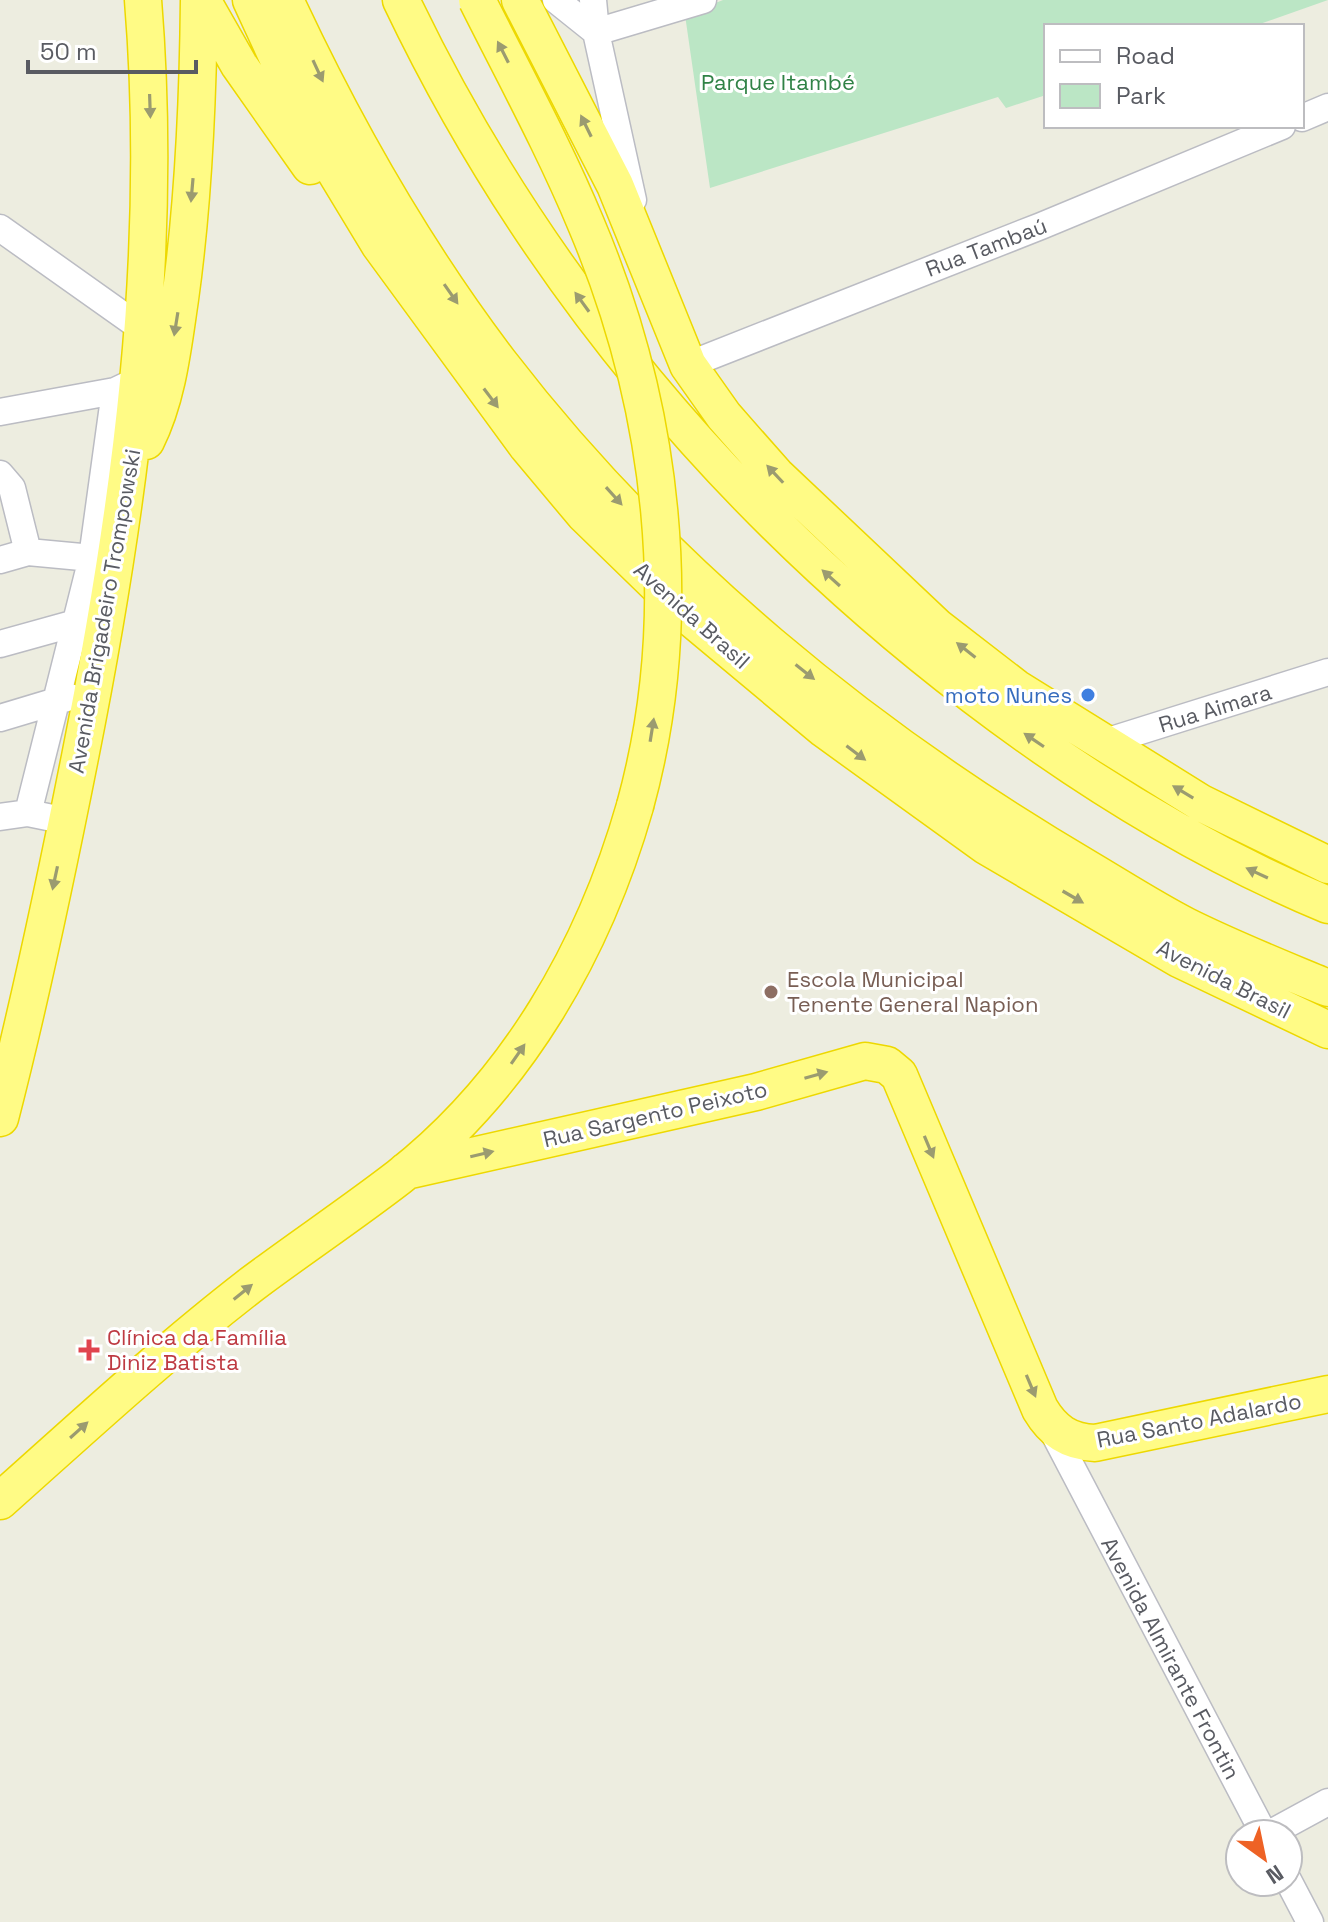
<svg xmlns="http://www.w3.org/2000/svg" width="1328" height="1922" viewBox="0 0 1328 1922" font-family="'Space Grotesk',sans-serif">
	<rect width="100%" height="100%" fill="#edede0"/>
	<path fill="#bbe6c5" d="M723,0h605l-74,26h-208v69l-40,13 -8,-11 -288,91 -25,-173z"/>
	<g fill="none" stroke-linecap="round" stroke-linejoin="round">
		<g stroke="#bbbcc3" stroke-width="29">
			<path id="minor" d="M556,0l40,32 107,-32
				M593,0l3,32 37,168
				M1302,118l26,-11
				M0,228l141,100
				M688,365l353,-139 241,-100
				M0,412l115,-21
				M0,474l12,14 16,64
				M0,560l28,-8 64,6
				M0,644l90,-25
				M0,718l70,-21
				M1102,743l226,-71
				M28,813l64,-255 23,-167 23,-11
				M0,817l28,-4 39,8
				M1049,1424l215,410
				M1269,1834l59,-32
				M1288,1880l22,42"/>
		</g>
		<g stroke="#edd800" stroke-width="39">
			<path id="highway" d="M202,0l37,65 71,101
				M251,0l62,135 66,109 148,202 57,68 107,104 133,111 162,117 193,113 149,71
				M285,0c59,127 129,250 214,362 159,207 367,377 591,508 32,19 63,39 96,56 46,23 94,42 142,62
				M401,0c132,277 330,511 573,696 109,83 227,156 354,209
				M520,0l95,185 73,180 36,51 52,59 161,152 79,61 185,115 127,62
				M146,441c22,-44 27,-95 34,-142 14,-100 18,-199 19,-299
				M0,1118c31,-120 56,-240 80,-361 50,-251 84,-501 63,-757
				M406,1171l350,-79 109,-31 22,4 12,10 141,334c13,22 29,33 55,34l233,-49
				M0,1501c83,-74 164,-149 252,-217 48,-36 99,-70 147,-107 118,-93 195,-227 236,-371"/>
		</g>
		<use href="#minor" stroke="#fff" stroke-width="26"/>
		<use href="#highway" stroke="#fffb85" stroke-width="36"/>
		<g stroke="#edd800" stroke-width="39" stroke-linecap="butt">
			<path id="highway-bridge" d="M477,0c37,74 77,147 109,224 77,182 102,390 49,582"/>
		</g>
		<use href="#highway-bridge" stroke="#fffb85" stroke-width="36"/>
	</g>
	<defs><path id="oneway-solid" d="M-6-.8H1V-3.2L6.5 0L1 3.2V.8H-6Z" transform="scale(2)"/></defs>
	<g fill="#9b9b70">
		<use href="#oneway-solid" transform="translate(503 52) rotate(-117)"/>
		<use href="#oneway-solid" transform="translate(318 71) rotate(65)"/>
		<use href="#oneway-solid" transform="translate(150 106) rotate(88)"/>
		<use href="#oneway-solid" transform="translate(586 126) rotate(-116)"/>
		<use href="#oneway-solid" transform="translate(192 190) rotate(95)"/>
		<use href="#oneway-solid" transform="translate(451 294) rotate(55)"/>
		<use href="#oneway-solid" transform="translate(582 302) rotate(-126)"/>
		<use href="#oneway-solid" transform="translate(176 324) rotate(99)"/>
		<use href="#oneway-solid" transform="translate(491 398) rotate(53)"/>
		<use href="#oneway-solid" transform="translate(775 474) rotate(-133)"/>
		<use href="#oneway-solid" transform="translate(614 496) rotate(48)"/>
		<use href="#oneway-solid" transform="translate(831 578) rotate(-138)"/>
		<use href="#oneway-solid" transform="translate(966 650) rotate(-142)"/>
		<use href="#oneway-solid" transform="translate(805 672) rotate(38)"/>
		<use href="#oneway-solid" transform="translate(652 730) rotate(-81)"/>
		<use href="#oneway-solid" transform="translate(1034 740) rotate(-146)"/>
		<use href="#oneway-solid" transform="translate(856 753) rotate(37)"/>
		<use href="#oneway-solid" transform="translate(1183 792) rotate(-149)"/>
		<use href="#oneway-solid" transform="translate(1257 873) rotate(-155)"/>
		<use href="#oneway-solid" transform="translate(55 878) rotate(102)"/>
		<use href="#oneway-solid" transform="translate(1073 897) rotate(30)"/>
		<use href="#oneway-solid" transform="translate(518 1054) rotate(-55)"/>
		<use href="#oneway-solid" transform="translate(816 1075) rotate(-16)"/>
		<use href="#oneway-solid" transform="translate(929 1147) rotate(67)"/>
		<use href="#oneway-solid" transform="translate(482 1154) rotate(-13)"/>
		<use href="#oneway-solid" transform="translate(243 1292) rotate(-39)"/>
		<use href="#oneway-solid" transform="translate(1031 1386) rotate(67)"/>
		<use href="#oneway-solid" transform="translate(79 1430) rotate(-42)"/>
	</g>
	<circle fill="#3f7fe0" stroke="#fff" stroke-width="3" cx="1088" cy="695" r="8"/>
	<circle fill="#8d6e63" stroke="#fff" stroke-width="3" cx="771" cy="992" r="8"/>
	<path fill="#e0444e" stroke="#fff" stroke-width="3" d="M85 1338h8v8h8v8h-8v8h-8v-8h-8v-8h8z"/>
	<g text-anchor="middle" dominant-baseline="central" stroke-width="6" stroke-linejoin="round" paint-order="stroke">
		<g font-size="22" fill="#308246" stroke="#fff">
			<text x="778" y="82">Parque Itambé</text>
		</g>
		<g font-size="22" fill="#595b62" stroke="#fff">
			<text transform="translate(986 247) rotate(-21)">Rua Tambaú</text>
			<text transform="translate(104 611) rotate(-80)">Avenida Brigadeiro Trompowski</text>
			<text transform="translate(692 615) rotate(42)">Avenida Brasil</text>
			<text transform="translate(1215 708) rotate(-17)">Rua Aimara</text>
			<text transform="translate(1224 979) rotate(27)">Avenida Brasil</text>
			<text transform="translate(655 1114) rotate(-13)">Rua Sargento Peixoto</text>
			<text transform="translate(1199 1420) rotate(-11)">Rua Santo Adalardo</text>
			<text transform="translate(1171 1658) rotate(62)">Avenida Almirante Frontin</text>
		</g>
		<g font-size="22" fill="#366cbe" stroke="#fff" text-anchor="end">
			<text x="1072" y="695">moto Nunes</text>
		</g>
		<g font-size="22" fill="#785e54" stroke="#fff" text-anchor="start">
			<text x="787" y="979">Escola Municipal<tspan x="787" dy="25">Tenente General Napion</tspan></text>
		</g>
		<g font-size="22" fill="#be3a42" stroke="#fff" text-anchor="start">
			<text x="107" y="1337">Clínica da Família<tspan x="107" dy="25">Diniz Batista</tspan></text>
		</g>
	</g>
	<rect x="1044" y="24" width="260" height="104" fill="#ffffff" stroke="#bdbdc0" stroke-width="2"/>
	<rect x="1060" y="50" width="40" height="12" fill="#ffffff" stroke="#bdbdc0" stroke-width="2"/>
	<text x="1116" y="64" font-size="24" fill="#595b62">Road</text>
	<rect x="1060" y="84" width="40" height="24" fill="#bbe6c5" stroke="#bdbdc0" stroke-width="2"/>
	<text x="1116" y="104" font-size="24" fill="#595b62">Park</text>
	<g transform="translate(1264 1858) rotate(147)"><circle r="38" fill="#ffffff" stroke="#bdbdc0" stroke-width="2"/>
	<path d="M0-6L14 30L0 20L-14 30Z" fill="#ee6225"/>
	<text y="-12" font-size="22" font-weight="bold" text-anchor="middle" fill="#595b62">N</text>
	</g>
	<path d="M28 60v12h168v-12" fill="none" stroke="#595b62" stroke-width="4"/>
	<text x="40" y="60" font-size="24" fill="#595b62" stroke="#ffffff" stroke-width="6" paint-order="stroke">50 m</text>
</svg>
